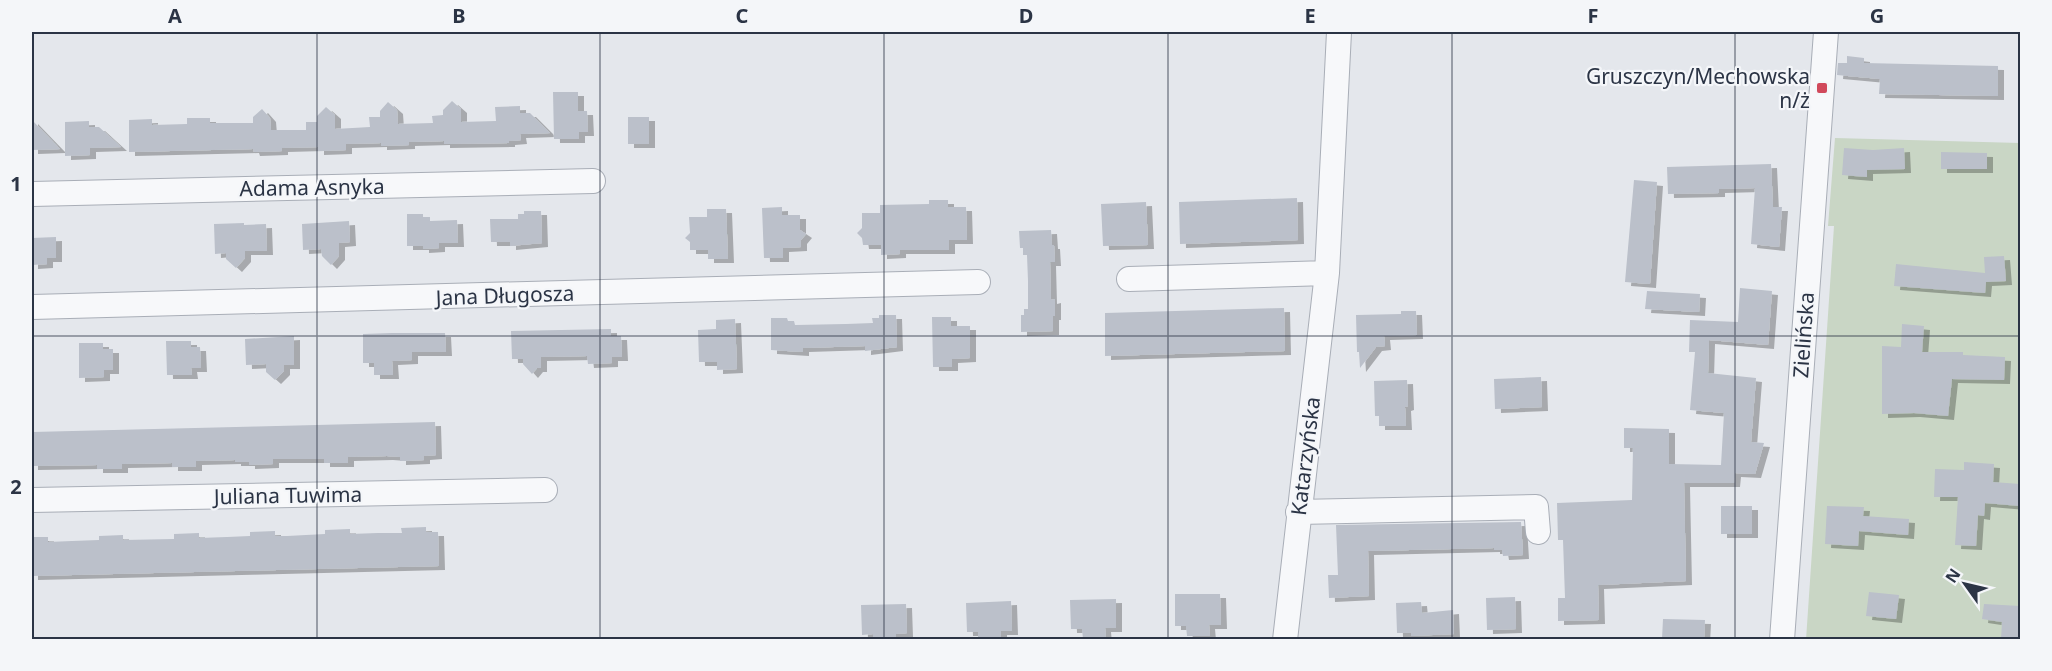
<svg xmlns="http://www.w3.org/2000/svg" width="2052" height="671" viewBox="0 0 2052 671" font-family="'Noto Sans',sans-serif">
	<defs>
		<filter id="shadow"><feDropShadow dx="6" dy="4" stdDeviation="0" flood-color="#0004"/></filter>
	</defs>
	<rect width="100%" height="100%" fill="#e4e7ec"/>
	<path fill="#c9d6c5" d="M1835,138l185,5v496l-214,1 28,-414h-6z"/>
	<path fill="#bbc0ca" filter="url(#shadow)" d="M1847,56l17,2v5l134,3v30l-119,-2 1,-15 -43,-4 1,-12h9z
		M553,92h25v19h9l1,21h-9v7h-25z
		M452,101l9,8v13l35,-1 -1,-14 25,-1v7h10l20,20 -30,1 1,6 -12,1v2l-65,1v-3l-35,1v3l-28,1v-3l-35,1v6l-28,1v-4l-36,1v3l-28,1 -1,-3 -124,3v-32l23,-1v6l35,-1v-6h23v5h43v-6l9,-8 8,9 1,12h35v-8h11v-6l9,-9 9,8v14l35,-2 -1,-10h11v-6l8,-9 9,8 1,14 35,-1 -1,-7 11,-1v-5z
		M628,117h21v27h-21z
		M32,120l28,29 -28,1z
		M89,121v6h10l22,20 -31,1v7l-25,1v-34z
		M1844,148l29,2 31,-2 1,21 -38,1v7l-25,-2z
		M1941,152l46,1v16h-46z
		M1771,164l2,43h9l-3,40 -28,-3 4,-56 -36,1v4l-51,1 -1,-27z
		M1634,180l23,2 -7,102 -25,-2z
		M1297,198l1,42 -118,4 -1,-42z
		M929,200h19v7h18l1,33h-18v10h-49v4l-19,1v-10h-18l-1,-7 -5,-5 5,-5v-15h18v-8l49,-1z
		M1146,202l2,43 -45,1 -2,-42z
		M782,207v8h18v15l6,4 -5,6v7l-18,1v10h-19l-2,-50z
		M707,209h19l2,50h-20v-9h-18v-8l-5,-4 5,-5 -1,-16h18z
		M524,211h17l1,32 -32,3v-4h-19l-1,-23h28v-5h6z
		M407,214h16v3h7v4l27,-1 1,23h-19v5l-16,1v-3h-16z
		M349,221l1,21 -11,1v13l-8,9 -9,-9 -1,-7 -18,1 -1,-26z
		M244,223v2l22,-1 1,27h-22v7l-9,10 -10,-9v-6l-11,1 -1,-30z
		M1051,230l1,15h2l1,17h-5l1,38 4,-1v17h-2v15l-32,1v-17h3v-6h4v-28l-1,-26h-4v-7h-3l-1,-17z
		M56,237v21h-9v6l-15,1v-27z
		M2004,256l2,25 -20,1 -1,11 -91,-7 2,-22 89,9 -1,-16z
		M1740,288l32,3 -4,54 -59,-5 -1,33 48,5 -5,64 13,1 -9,31 -20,-1 -1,10h-50l2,98 -88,4 1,35 -41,1v-23h7l-2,-58h-5l-1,-37 75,-3 1,-52h-9v-20l45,1v35l52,1 3,-52 -34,-3 5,-58h-6l1,-32 48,2z
		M1647,291l53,3 -1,18 -54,-3z
		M1284,308l1,43 -180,5v-43z
		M1401,311h15l1,24 -33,1 1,10 -9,1 -16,21 -1,-16h-2l-1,-37 45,-1z
		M879,315h17l1,32 -32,4v-5l-62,2v4l-32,-2v-32h16l1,3h6l1,4 51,-1 27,-1 -1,-5h7z
		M932,317h19v9h19v32l-18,1v8h-19z
		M735,319l2,50 -20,1v-8h-18l-1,-32 18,-1v-9z
		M1902,324l22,2 -2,26h41v3l42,2 -1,23 -52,-1 -4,37 -34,-3 -32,1v-68l19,1z
		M611,329v7h10l1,21h-10v6l-24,1 -1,-8 -46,1v11h-4l-5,6 -9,-10v-5h-11l-1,-28z
		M392,333h53l1,19h-34v8l-20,1 1,14h-19v-12h-11v-29z
		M294,336v29h-10v6l-9,9 -9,-8v-8l-20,1 -1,-26z
		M166,341h25v6h9l1,21h-10l1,7h-25z
		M79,343h24v6h10v21h-9v7l-25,1z
		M1541,377l1,30 -47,2 -1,-30z
		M1407,380l1,26 -3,1 1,19h-27v-10h-4l-1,-35z
		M435,422l1,33 -12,1v4l-24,1v-4l-13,-1 -39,1v6h-24v-4h-51v5l-24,1v-3h-14v-2l-39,1v6h-24v-4l-50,1v5h-25v-4l-65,1v-34z
		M1964,462l30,2 -1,18 27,2v22l-35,-3 -1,13 -6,-1 -2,31 -21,-1 3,-48h-24l1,-28 29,1z
		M1721,506h31v28h-31z
		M1827,506l37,1 -1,9 46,3 -1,16 -49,-4 -1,15 -33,-2z
		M1521,522l2,33 -20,1 -1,-6h-8v-2l-126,3 1,45 -40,2 -1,-23h10l-2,-50z
		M426,527v5h12l1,34 -407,10v-39h16v5l24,-1 27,-1v-4l24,-1v5l51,-1v-5l25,-1v5l28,-1 23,-1v-4l25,-1v5h12l38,-2v-4l25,-1v5l28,-1h24l-1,-5z
		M1869,592l30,3 -3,24 -30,-3z
		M1175,594h45l1,31h-12l1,11h-23l-1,-10h-11z
		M1515,597l1,32 -29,1 -1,-32z
		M1116,599v29h-11l1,11h-23l-1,-10h-11l-1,-29z
		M1011,601l1,30h-11v8h-23v-7h-11l-1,-29z
		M1421,602l1,11 31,-3 1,24 -43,2v-3h-14l-1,-30z
		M906,604l1,29 -11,1v5h-23v-5l-11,1 -1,-30z
		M1984,604l36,2v33h-19l1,-17 -20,-3z
		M1663,619l42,1 -1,19h-42z"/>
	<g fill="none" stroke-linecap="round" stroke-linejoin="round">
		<g stroke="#a9aeb7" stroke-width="26">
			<path id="minor" d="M32,194l561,-13
				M1129,279l198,-6
				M32,307l946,-25
				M32,500l513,-10
				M1298,512l238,-5 2,25
				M1285,640l42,-367 12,-241
				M1782,640l44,-608"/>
		</g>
		<use href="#minor" stroke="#f7f8fa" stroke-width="24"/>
	</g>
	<path fill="none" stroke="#2b3445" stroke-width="1.5" stroke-opacity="0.55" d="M317,32v608M600,32v608M884,32v608M1168,32v608M1452,32v608M1735,32v608M32,336h1988"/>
	<rect fill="#d1495b" stroke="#f4f6f9" stroke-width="2" x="1816" y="82" width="12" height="12" rx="3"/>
	<g text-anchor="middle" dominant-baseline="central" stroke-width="4.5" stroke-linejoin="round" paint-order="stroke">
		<g font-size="21" fill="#2b3445" stroke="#f4f6f9" text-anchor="end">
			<text x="1810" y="76">Gruszczyn/Mechowska<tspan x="1810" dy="24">n/ż</tspan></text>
		</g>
		<g font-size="21" fill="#2b3445" stroke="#f4f6f9">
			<text transform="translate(312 187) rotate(-1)">Adama Asnyka</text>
			<text transform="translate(505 295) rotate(-2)">Jana Długosza</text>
			<text transform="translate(1803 335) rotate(-86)">Zielińska</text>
			<text transform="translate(1305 456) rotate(-83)">Katarzyńska</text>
			<text transform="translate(288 495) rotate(-1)">Juliana Tuwima</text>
		</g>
	</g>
	<rect width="2052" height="671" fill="none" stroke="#f4f6f9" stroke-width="66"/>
	<g transform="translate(1965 584) rotate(304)" stroke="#f4f6f9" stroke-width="4.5" paint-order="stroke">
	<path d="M0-4.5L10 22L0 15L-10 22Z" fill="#2b3445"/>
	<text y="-9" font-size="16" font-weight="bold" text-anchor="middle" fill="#2b3445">N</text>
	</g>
	<rect x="33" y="33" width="1986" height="605" fill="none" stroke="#2b3445" stroke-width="2"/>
	<g font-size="20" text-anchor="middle" font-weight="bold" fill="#2b3445">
		<text x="175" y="23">A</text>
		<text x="459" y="23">B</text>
		<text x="742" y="23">C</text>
		<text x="1026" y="23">D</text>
		<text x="1310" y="23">E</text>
		<text x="1593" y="23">F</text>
		<text x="1877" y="23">G</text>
		<text x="16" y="191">1</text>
		<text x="16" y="494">2</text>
	</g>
</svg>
